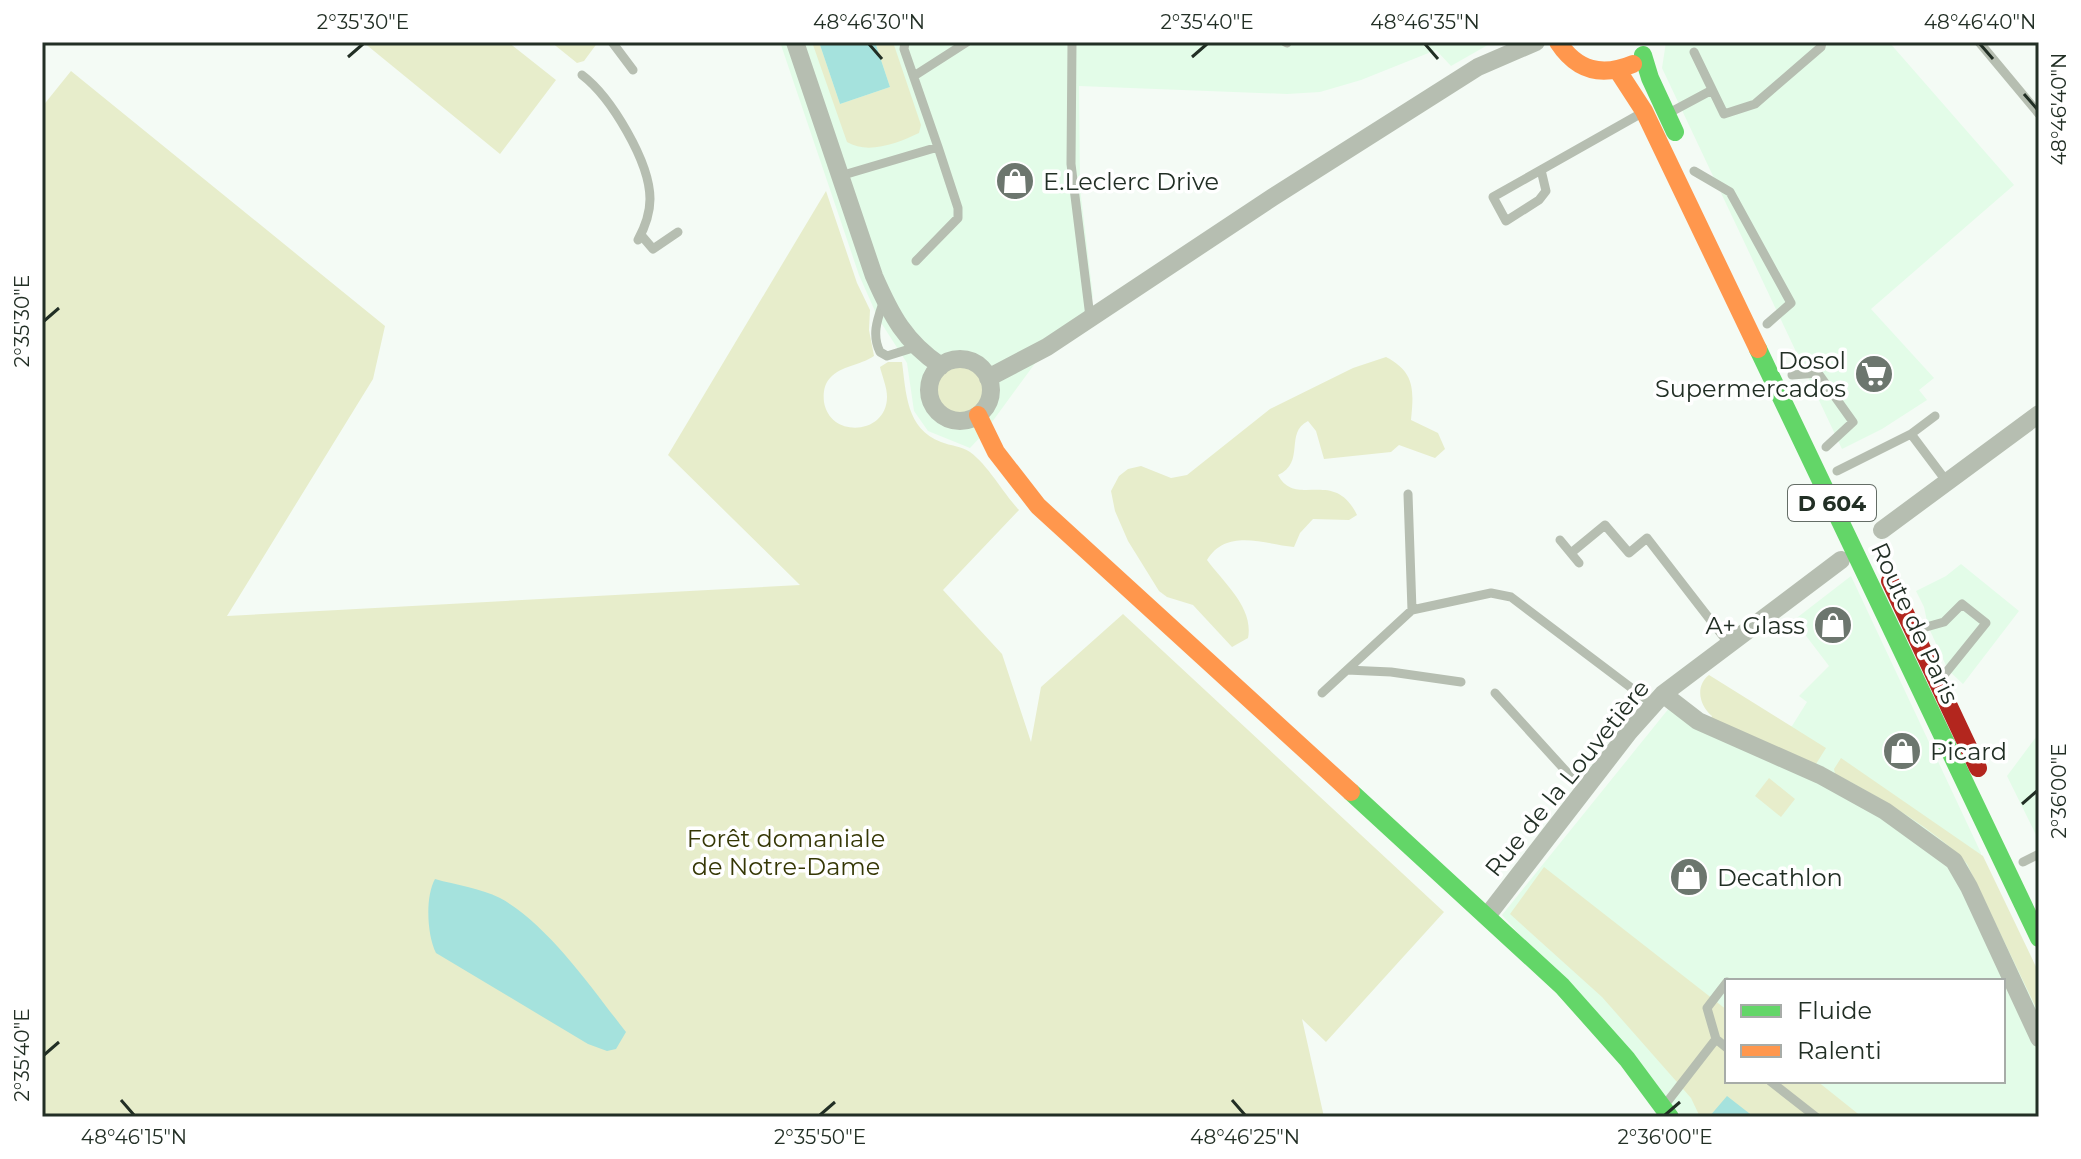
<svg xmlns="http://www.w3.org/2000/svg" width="2081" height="1159" viewBox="0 0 2081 1159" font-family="Montserrat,sans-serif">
	<rect width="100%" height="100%" fill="#f4fbf5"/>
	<path fill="#e3fce8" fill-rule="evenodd" d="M780,42h713l-42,24 -15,-16 -75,30 -41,12 -33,2 -208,-8 1,102 13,109 -5,5 2,16 -43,29 -63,86 -14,15 -42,-17 -14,-20 -7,-48 -29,-45 -19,-43z
		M1666,42h223l125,143 -143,124 63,69 -15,12 8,10 -45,29 -40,20 -180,-381z
		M1961,564l58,47 -56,73 -15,-14 -20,-44 -4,-19 -8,-16 30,-15z
		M1851,576l130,277 -6,17 64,137v110h-356l-181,-202 172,-213 24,19 94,5 15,-24 -8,-6 30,-30 -35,-46zM1727,981h276v100h-276z
		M2039,733v108l-32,-65z"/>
	<path fill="#e7edcb" d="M363,42h145l48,38 -56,74z
		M551,42h47l-14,19 -7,2z
		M812,42h7l21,62 50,-17 -15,-45h18l28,83 -2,8c-21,10 -51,22 -72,9z
		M71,71l314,255 -12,53 -146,237 573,-31 -132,-130 158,-264 31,92 13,27 -1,20 5,26c-15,10 -32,9 -44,22 -6,6 -7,16 -6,24 6,37 63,33 63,-5 0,-10 -5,-21 -7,-30l8,-5h14c4,30 4,67 39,80 10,4 20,4 29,10 18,13 33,41 49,58l-76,80 59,64 29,88 10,-55 82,-73 321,298 -118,130 -24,-23 22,98h-1282v-1010z
		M1386,357c29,15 28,33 25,63l27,13 7,16 -10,9 -36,-13 -8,7 -67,7 -8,-28 -8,-10c-24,12 -2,41 -30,54 18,34 56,-8 79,40l-8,5 -36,-1 -13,14 -6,14c-31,-3 -67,-19 -87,13 17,23 47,48 41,78l-16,9 -39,-42 -26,-8 -8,-6 -31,-50 -13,-30 -4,-20 8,-15 9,-7 13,-3 30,12 16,-3 83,-66 83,-41z
		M936 390a24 24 0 1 1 48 0a24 24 0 1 1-48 0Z
		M1709,675l117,73 -10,16 -105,-46 1,-2c-13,-11 -17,-30 -3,-41z
		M1841,758l142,98 56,117v41l-72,-150c-25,-30 -95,-72 -132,-90l-1,-5z
		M1769,778l26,21 -14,18 -26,-21z
		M1544,867l183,143v71h90l45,36h-162l-9,-19 -89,-101 -92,-83z"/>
	<path fill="#a5e2dd" d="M819,42h56l15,45 -50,17z
		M435,879c21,6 45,9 65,19 47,25 93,92 126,134l-10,17 -9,2 -19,-7 -152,-91c-9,-18 -11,-56 -1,-74z
		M1727,1096l27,21h-45z"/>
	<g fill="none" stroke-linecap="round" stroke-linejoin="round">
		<path stroke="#b6beb1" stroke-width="9" d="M612,42l21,28
			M1072,42l-1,122 19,153
			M1285,42l2,1
			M1979,42l60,72
			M1694,52l30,62 31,-10 66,-57 1,-5
			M582,75c29,22 68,87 68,124 0,15 -5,28 -12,41
			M914,76l53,-34
			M1669,113l43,-23
			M1541,170l5,21 -7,9 -33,21 -13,-24 147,-83
			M1694,171l36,21 61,111 -24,21
			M840,176l98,-29 -34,-98 1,-7
			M641,235l12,14 25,-17
			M916,261l42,-43v-10l-20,-61
			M884,300c-6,18 -13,34 -4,52l7,4 29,-9
			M1792,375l26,-2 35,49 -27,25
			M1911,434l36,48
			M1837,471l74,-37 24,-18
			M1408,494l4,116
			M1560,540l19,23
			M1571,553l34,-28 24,28 18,-15 82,106
			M1919,629l25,-7 18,-18 24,19 -46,57
			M1347,670l44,2 70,10
			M1322,693l90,-83 79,-17 20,4 143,108
			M1495,693l89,98
			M2023,862l16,-8
			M1727,982l-20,26 9,31 11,9
			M1770,1081l46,36
			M1664,1106l52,-67"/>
		<path stroke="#b6beb1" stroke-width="18" d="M795,42l79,234c17,39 31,66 67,90
			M929 390a31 31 0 1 1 62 0a31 31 0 1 1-62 0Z
			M988,378l59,-31 226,-150 205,-130 58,-25
			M1882,530l157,-116
			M1663,694l35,27 122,54 65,36 69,50 15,26 70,151
			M1487,916l142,-184 34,-38 178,-134"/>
		<path stroke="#63d668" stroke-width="18" d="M1643,55l7,23 25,54
			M1758,349l281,589
			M1351,792l211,194 65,73 43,58"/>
		<path stroke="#ff974d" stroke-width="18" d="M1558,42c19,29 44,35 75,22
			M1618,71l26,40 114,238
			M978,415l18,37 42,54 313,286"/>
		<path stroke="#b3261e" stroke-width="18" d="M1890,581l88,187"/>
	</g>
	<path fill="none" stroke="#222f25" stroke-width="3" d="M869,44l13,15M1425,44l13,15M1980,44l13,15M348,57l15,-13M1192,57l15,-13M2024,94l13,15M44,321l15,-13M2022,804l15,-13M44,1055l15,-13M121,1100l13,15M1232,1100l13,15M820,1115l15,-13M1665,1115l15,-13"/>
	<defs>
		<g id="shop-disc" transform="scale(2)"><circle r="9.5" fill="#6c766e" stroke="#fff"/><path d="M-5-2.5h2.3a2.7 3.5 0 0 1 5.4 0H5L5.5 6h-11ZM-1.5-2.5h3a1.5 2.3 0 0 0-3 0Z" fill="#fff"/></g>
		<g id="supermarket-disc" transform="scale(2)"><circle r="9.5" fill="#6c766e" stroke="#fff"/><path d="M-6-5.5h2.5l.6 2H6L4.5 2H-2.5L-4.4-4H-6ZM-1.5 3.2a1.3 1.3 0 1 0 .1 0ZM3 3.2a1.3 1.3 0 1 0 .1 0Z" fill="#fff"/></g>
	</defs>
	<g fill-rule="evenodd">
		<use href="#shop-disc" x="1015" y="181"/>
		<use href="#supermarket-disc" x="1874" y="374"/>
		<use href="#shop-disc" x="1833" y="625"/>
		<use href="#shop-disc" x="1902" y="751"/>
		<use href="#shop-disc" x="1689" y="877"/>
	</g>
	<g text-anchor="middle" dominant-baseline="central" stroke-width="7" stroke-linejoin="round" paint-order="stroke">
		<rect fill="#fff" stroke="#646d66" stroke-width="2" x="1788" y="485" width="88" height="36" rx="6"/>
		<g font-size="22" font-weight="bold" fill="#222f25">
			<text x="1832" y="503">D 604</text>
		</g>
		<g font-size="24" fill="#222f25" stroke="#fff" text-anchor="start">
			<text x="1043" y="181">E.Leclerc Drive</text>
			<text x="1846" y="360" text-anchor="end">Dosol<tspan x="1846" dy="28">Supermercados</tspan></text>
			<text x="1805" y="625" text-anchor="end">A+ Glass</text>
			<text x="1930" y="751">Picard</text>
			<text x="1717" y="877">Decathlon</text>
		</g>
		<g font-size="24" fill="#222f25" stroke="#fff">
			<text transform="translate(1915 623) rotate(65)">Route de Paris</text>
			<text transform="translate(1567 778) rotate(-51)">Rue de la Louvetière</text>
		</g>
		<g font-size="24" fill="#353705" stroke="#fff">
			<text x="786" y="838">Forêt domaniale<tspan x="786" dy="28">de Notre-Dame</tspan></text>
		</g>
	</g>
	<rect width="2081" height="1159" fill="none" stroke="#ffffff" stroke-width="88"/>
	<rect x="1725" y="979" width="280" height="104" fill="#ffffff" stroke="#a7aca8" stroke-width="2"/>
	<rect x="1741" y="1005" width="40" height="12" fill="#63d668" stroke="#a7aca8" stroke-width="2"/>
	<text x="1797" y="1019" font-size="24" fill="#222f25">Fluide</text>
	<rect x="1741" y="1045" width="40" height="12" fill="#ff974d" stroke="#a7aca8" stroke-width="2"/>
	<text x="1797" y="1059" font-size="24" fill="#222f25">Ralenti</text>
	<rect x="44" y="44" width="1993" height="1071" fill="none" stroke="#222f25" stroke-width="3"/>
	<g font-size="20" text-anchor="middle" fill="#222f25">
		<text x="363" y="29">2°35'30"E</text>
		<text x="869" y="29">48°46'30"N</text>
		<text x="1207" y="29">2°35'40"E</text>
		<text x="1425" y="29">48°46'35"N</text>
		<text x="1980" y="29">48°46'40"N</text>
		<text transform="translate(2059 109) rotate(-90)" y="7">48°46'40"N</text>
		<text transform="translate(22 321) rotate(-90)" y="7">2°35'30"E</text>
		<text transform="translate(2059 791) rotate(-90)" y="7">2°36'00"E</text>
		<text transform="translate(22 1055) rotate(-90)" y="7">2°35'40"E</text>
		<text x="134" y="1144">48°46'15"N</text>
		<text x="820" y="1144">2°35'50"E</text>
		<text x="1245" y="1144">48°46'25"N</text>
		<text x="1665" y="1144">2°36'00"E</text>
	</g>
</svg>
